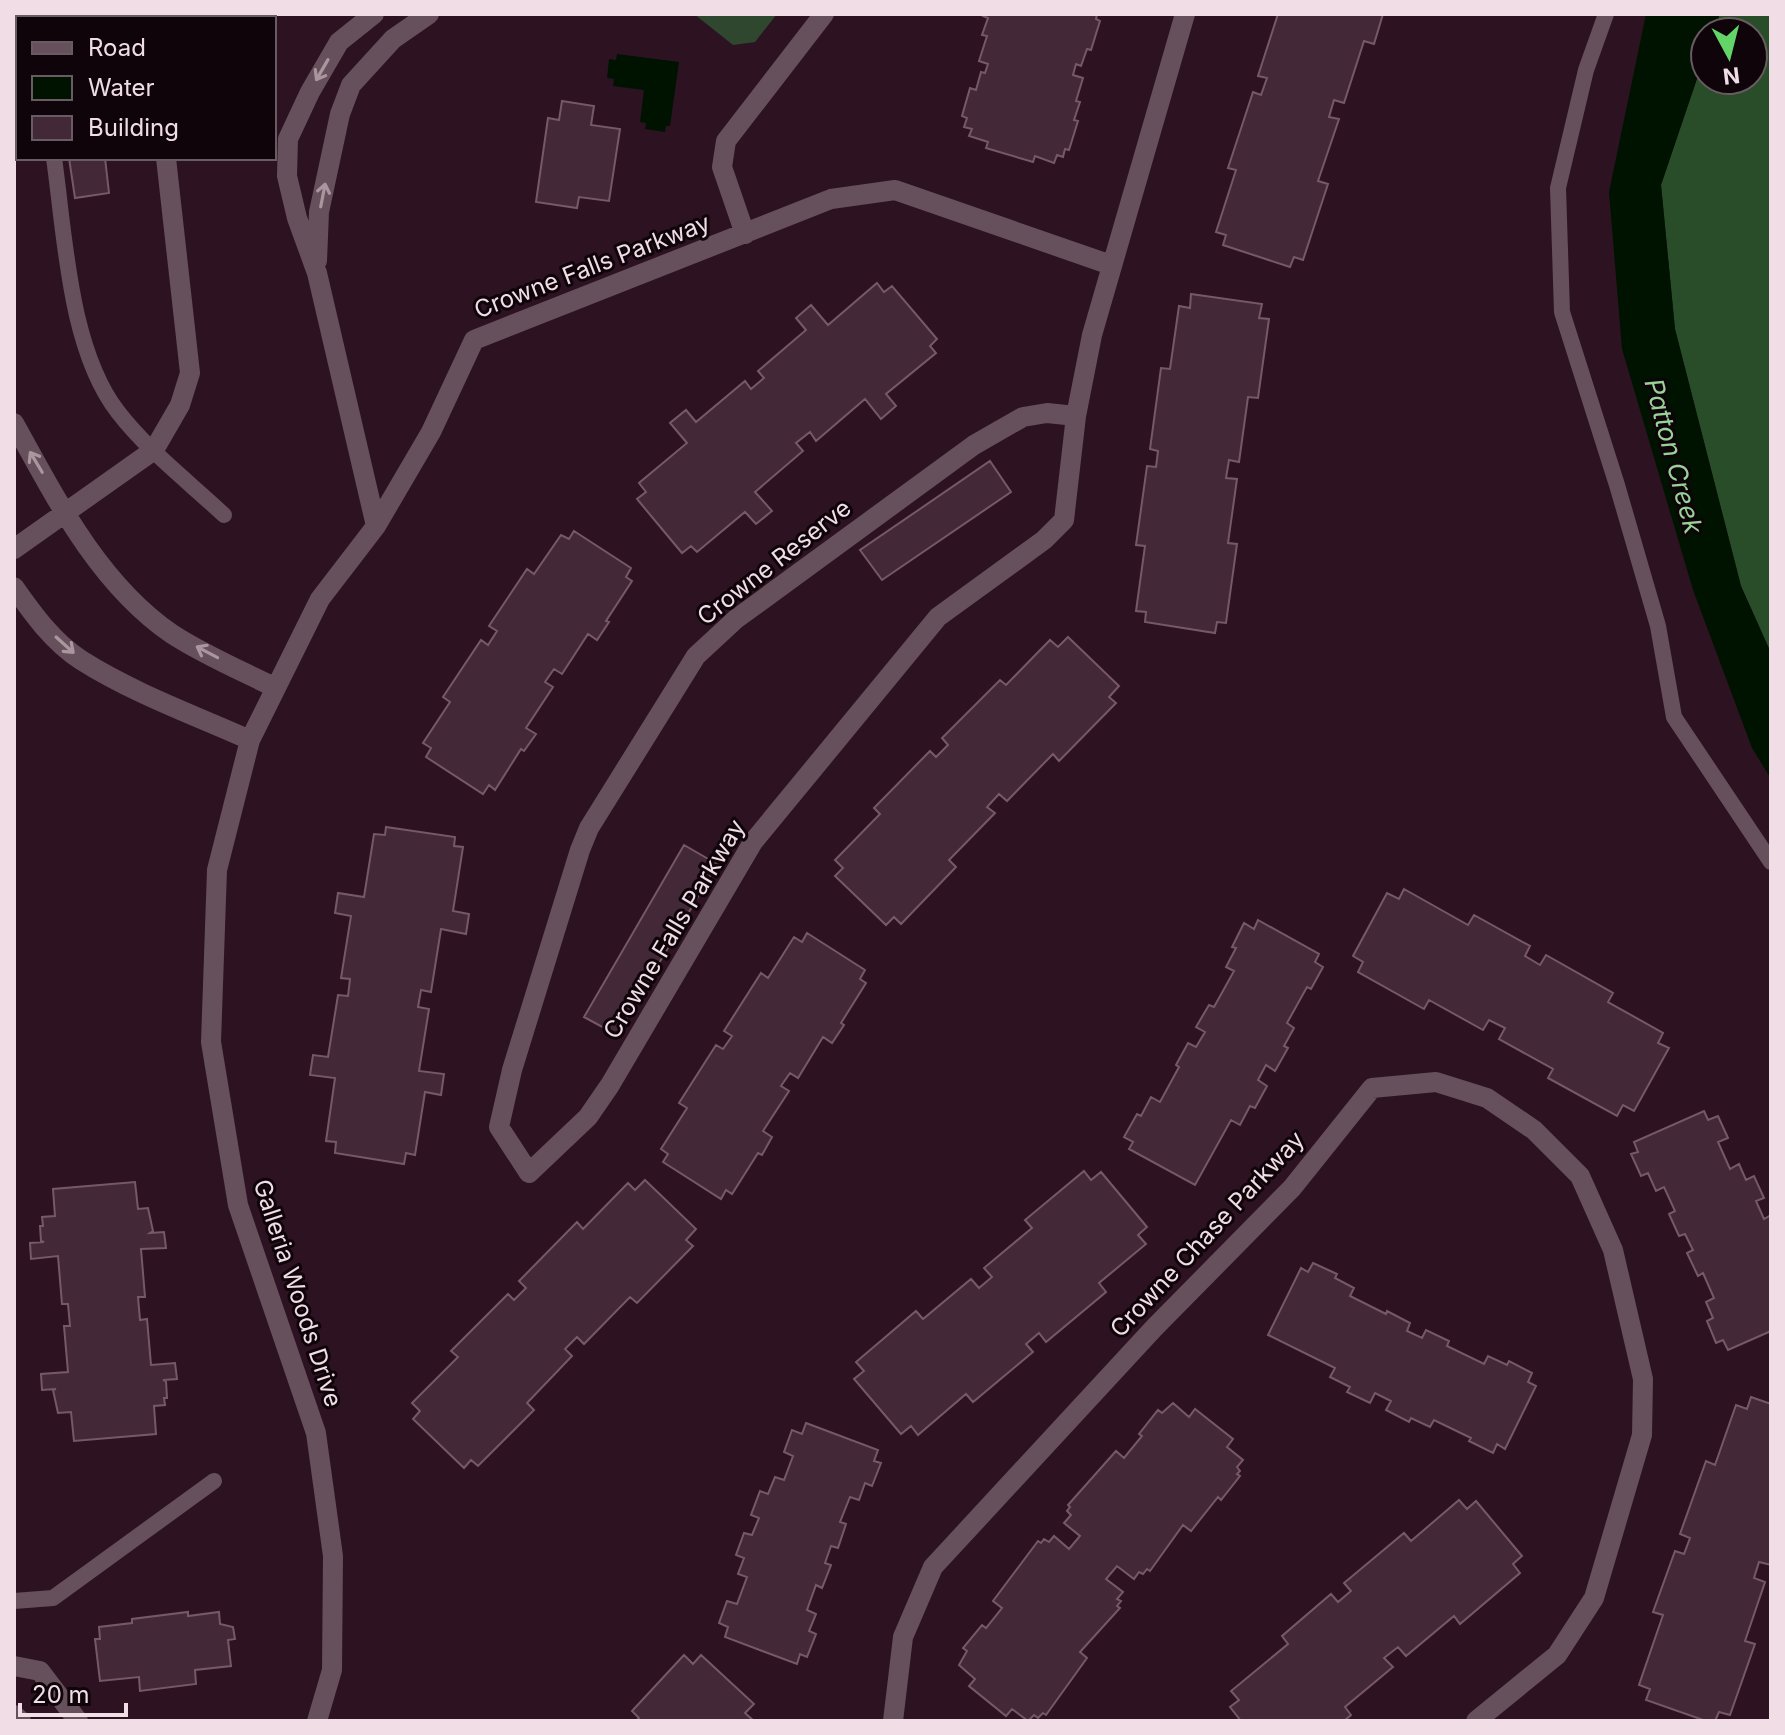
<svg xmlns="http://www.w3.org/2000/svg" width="1785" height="1735" viewBox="0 0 1785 1735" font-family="Inter,sans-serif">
	<rect width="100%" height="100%" fill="#2d1322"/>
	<path fill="#2e472e" d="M694,14h83l-22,28 -22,3z"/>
	<path fill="#294d29" d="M1720,14h51v639l-30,-67 -66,-257 -14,-144 44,-130v25h48v-48h-40z"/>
	<path fill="#001300" d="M1646,14h74l-7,18h-8v23l-44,130 14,144 66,257 30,67v126l-19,-31 -59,-158 -71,-241 -13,-157z
		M617,54l62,8 -9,64h-4l-1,6 -20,-3 1,-6 -6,-1 4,-32 -31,-4 1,-7 -7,-1 2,-19 7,1z"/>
	<path fill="#432837" stroke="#775868" stroke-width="2" d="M984,14h113l-1,5 4,2 -9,29 -4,-1 -6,17 -5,-2 -3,11 10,3 -7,23 4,1 -6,18 4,1 -9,29 -4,-1 -2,8 -6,-2 -3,8 -19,-7 -2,6 -47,-14 2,-6 -19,-6 3,-7 -8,-2 3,-9 -5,-2 8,-28 6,2 5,-18 4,1 3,-9 -9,-3 8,-25 -5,-1 6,-17 -5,-2z
		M1278,14h105l-9,30 -10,-3 -20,62 -10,-3 -5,17 10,2 -21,62 10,3 -25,76 -9,-3 -4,10 -67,-22 3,-10 -10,-3 20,-62 -8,-2 25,-76 8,3 6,-17 -9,-2z
		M562,101l32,5 -3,19 29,4 -11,72 -30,-4 -2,11 -41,-6 12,-84 11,2z
		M69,158h36l4,35 -34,5z
		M877,283l7,9 8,-6 45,53 -7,7 6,7 -50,41 10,12 -15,13 -16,-20 -49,42 -6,-9 -14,11 7,8 -48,41 17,19 -16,13 -11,-12 -48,40 -6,-6 -9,7 -45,-54 9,-7 -7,-9 48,-40 -17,-20 16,-13 10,12 49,-41 6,8 13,-11 -6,-7 48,-41 -10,-12 15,-13 17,20z
		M1191,294l71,10 -3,14 10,1 -11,79 -10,-1 -9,65 -10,-2 -3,18 11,1 -9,64 9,1 -11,79 -9,-1 -2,11 -70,-11 1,-10 -10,-1 9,-65 -9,-1 11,-79 9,1 2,-16 -8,-2 11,-81 9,1 9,-63 11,2z
		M990,461l21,31 -129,88 -22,-30z
		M574,531l57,37 -5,9 6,4 -26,40 3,1 -12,18 -9,-6 -26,40 -8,-5 -9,13 8,5 -27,41 10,6 -12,17 -3,-2 -26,41 -6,-5 -6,9 -57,-37 5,-9 -8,-5 27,-41 -7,-5 38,-57 7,5 9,-14 -8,-5 38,-57 7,5 27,-39 8,4z
		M1068,637l51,49 -10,11 7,6 -57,58 -6,-7 -46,47 -8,-7 -12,13 8,6 -46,47 7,7 -55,57 -7,-7 -8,8 -51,-49 8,-8 -8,-8 45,-46 -6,-6 56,-57 6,6 12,-12 -6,-7 58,-58 6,5 44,-45 8,7z
		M386,827l69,10 -1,9 9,1 -10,64 16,3 -3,20 -25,-5 -10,63 -10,-2 -3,17 11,2 -10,62 25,3 -3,21 -16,-3 -10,63 -9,-2 -2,11 -69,-11 1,-11 -10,-1 9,-63 -25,-3 3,-20 15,2 10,-62 10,1 2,-17 -9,-1 10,-62 -16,-3 3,-20 26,4 10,-63 11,1z
		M684,845l33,19 -100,171 -33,-18z
		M1404,889l64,36 6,-10 56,31 -5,10 15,9 6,-10 67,38 -5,9 55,31 -5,10 11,5 -35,63 -11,-6 -6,11 -69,-38 5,-9 -54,-30 6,-11 -16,-8 -6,10 -54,-30 -5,9 -66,-37 5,-10 -10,-6 34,-63 12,6z
		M1258,920l61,34 -4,8 8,5 -12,22 -4,-2 -20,36 7,5 -10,18 4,2 -13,23 -9,-6 -8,15 9,6 -12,22 -5,-2 -10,19 -9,-5 -36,65 -66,-36 4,-7 -9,-5 13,-23 4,2 10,-19 9,5 19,-35 -3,-2 12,-22 8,4 9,-15 -9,-5 13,-22 5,2 20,-36 -8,-4 10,-19 -4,-1 12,-24 10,6z
		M807,933l58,37 -5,9 6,4 -25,40 3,2 -12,18 -9,-6 -25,41 -8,-5 -9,13 8,5 -26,40 9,6 -10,18 -4,-2 -26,41 -6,-4 -5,9 -58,-37 5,-8 -7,-5 26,-41 -8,-5 37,-58 7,4 9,-13 -8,-5 37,-58 7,5 26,-41 8,5z
		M1704,1111l4,9 10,-4 10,22 -10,4 12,27 9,-5 7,16 8,-4 10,22 -8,3 8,18 7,-4v116l-43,19 -5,-10 -7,3 -9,-22 6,-3 -7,-16 8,-4 -11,-25 -5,3 -11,-23 6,-3 -8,-16 -6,2 -10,-22 6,-3 -11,-24 -8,4 -8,-18 -7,3 -10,-22 7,-2 -4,-10z
		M1084,1171l7,9 10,-8 46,55 -9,8 8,9 -47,39 7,9 -60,50 -7,-9 -13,11 7,8 -60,50 -7,-8 -48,41 -7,-9 -10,8 -47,-55 10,-8 -8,-9 60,-51 7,8 48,-40 8,9 13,-11 -8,-9 48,-40 -7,-8z
		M645,1180l51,49 -10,11 7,6 -56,57 -7,-6 -46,47 -7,-7 -12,12 7,7 -45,47 7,7 -56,56 -7,-6 -7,8 -51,-49 7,-8 -8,-8 46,-46 -7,-6 57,-57 6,6 12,-12 -7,-7 58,-59 6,7 45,-46 7,7z
		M135,1182l3,27 10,-1 5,23 -3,2 14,-1 2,16 -25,1 4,48h-7l2,23 7,-1 4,46 24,-2 2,16 -14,1 3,1 1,17h-3l1,7 -11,1 2,28 -82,7 -3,-29 -13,1 -5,-23 3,-1 -14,1 -1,-16 27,-2 -4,-46h6l-2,-22h-6l-4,-48 -27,3 -1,-16 14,-1 -3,-1 -1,-15h3l-1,-9 13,-1 -2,-27z
		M1313,1263l24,11 -2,4 19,10 -4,8 36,18 1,-3 23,12 -3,8 15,7 4,-8 23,11 -2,5 37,18 4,-8 19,9 2,-4 23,12 -4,9 8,4 -31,63 -8,-5 -4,9 -24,-12 2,-3 -37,-18 -4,7 -19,-9 -2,4 -23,-12 5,-9 -16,-8 -5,10 -23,-11 3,-5 -20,-10 5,-9 -67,-33 33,-67 7,4z
		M1751,1397l20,7v161l-12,-3 -5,16 11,4 -20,59 10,3 -25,71 -11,-3 -4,9h-9l-60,-21 4,-11 -11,-4 24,-70 -10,-3 22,-61 9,3 6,-16 -10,-4 26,-73 9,4 21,-60 11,4z
		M1173,1403l16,14 6,-8 38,30 -6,8 16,13 -6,7 3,4 -3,3 3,2 -19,24 -3,-3 -27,34 -8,-6 -33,46 -3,-2 -4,5 -4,-2 -5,7 -17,-13 -11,13 17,13 -6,7 4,2 -4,5 3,2 -40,44 7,6 -41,57 -3,-2 -5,5 -4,-3 -6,6 -16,-12 -6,7 -37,-30 6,-7 -16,-14 8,-14 -4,-3 19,-23 4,3 16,-20 -9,-7 45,-60 3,2 3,-4 5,3 5,-6 15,13 11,-13 -16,-13 7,-8 -4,-4 3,-4 -2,-2 48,-54 8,7 18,-22 -3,-2 19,-24 4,3z
		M806,1423l72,27 -4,11 7,2 -9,23 -7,-3 -6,17 -9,-3 -10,25 6,2 -8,24 -7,-2 -6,17 6,2 -9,23 -6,-3 -9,25 9,4 -7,17 7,3 -9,23 -7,-3 -3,10 -72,-27 3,-10 -9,-4 8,-22 10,3 10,-27 -9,-3 6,-16 -8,-3 8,-22 8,2 7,-17 -8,-3 9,-24 8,3 7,-17 9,3 9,-24 -9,-4 8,-22 10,4z
		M1459,1500l8,9 9,-8 46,55 -9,8 7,9 -60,51 -6,-8 -48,40 -8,-9 -14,11 9,9 -48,40 6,8 -7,6h-103l-11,-14 9,-7 -8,-9 57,-47 -6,-8 49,-42 7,8 13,-11 -7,-8 60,-50 7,8z
		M188,1612v4l31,-4 1,12 13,3 2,12 -7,1 3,26 -36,4 1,14 -56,7 -1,-14 -39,4 -5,-42h5l-1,-12 33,-4v-4z
		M684,1655l9,9 8,-9 53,49 -9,9 9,8h-118l3,-3 -7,-7z"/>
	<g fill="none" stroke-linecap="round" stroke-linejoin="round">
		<path stroke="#66505b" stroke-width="16" d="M32,14v4
			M1606,14l-20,56 -28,118 4,124 55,173 41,141 16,91 97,145
			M54,158c11,77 15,191 64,254 30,39 71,70 106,103
			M14,1601l39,-3 161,-117"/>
		<path stroke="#66505b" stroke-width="20" d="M149,14l1,4
			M374,14l-35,28 -29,50 -22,47 -1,37 10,42 20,55 59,253
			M745,234l-23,-67 4,-26 98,-127
			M317,261l2,-49 21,-98 11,-29 42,-46 36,-25
			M1076,416l-29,-3 -24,4 -49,28 -238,174 -40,37 -107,172 -9,22 -68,220 -13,57 30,46 59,-56 22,-32 143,-243 185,-225 106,-77 20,-20 12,-104 16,-81 93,-321
			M14,423c42,76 85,161 158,211 32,21 70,37 104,54
			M14,549l140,-99 26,-45 10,-32 -24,-215
			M14,587c19,27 39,55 67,73 52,33 113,55 169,80
			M14,1666l26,5 38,50
			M14,1715l7,6
			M317,1721l15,-51 1,-114 -17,-123 -78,-228 -27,-163 6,-172 33,-130 70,-141 56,-73 55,-94 43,-92 357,-141 64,-9 216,75
			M893,1721l10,-84 30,-70 221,-239 138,-140 80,-100 64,-6 51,16 47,32 46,46 33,74 30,129 -1,56 -48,163 -37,57 -81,66"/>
	</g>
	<defs><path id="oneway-shaft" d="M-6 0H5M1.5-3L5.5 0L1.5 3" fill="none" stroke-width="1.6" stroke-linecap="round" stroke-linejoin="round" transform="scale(2)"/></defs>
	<g stroke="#ab96a0">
		<use href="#oneway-shaft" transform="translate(322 70) rotate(120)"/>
		<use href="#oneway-shaft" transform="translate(323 195) rotate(-79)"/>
		<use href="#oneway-shaft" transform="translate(36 462) rotate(-121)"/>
		<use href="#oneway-shaft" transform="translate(65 645) rotate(42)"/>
		<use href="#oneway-shaft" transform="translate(207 652) rotate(-152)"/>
	</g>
	<g text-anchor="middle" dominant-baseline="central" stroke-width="6" stroke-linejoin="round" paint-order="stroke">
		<g font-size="24" fill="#f0dde6" stroke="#0e0409">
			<text transform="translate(592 266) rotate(-21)">Crowne Falls Parkway</text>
			<text transform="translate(774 562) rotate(-38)">Crowne Reserve</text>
			<text transform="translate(674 929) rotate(-59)">Crowne Falls Parkway</text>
			<text transform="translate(1207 1234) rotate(-47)">Crowne Chase Parkway</text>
			<text transform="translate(298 1293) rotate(72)">Galleria Woods Drive</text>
		</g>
		<g font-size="26" font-style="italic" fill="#97d297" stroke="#0e0409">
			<text transform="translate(1674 456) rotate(75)">Patton Creek</text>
		</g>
	</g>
	<rect width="1785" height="1735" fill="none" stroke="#f0dde6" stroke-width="32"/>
	<rect x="16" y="16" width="260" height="144" fill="#0e0409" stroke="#685b61" stroke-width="2"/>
	<rect x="32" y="42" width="40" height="12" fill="#66505b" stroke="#685b61" stroke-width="2"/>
	<text x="88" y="56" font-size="24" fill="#f0dde6">Road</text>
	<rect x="32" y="76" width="40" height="24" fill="#001300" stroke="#685b61" stroke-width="2"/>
	<text x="88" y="96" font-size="24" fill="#f0dde6">Water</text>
	<rect x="32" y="116" width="40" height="24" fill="#432837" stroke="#685b61" stroke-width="2"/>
	<text x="88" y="136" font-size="24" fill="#f0dde6">Building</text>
	<g transform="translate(1729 56) rotate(173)"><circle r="38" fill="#0e0409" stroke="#685b61" stroke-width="2"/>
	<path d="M0-6L14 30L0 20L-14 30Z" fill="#63d468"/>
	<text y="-12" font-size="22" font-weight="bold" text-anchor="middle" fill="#f0dde6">N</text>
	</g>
	<path d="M20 1703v12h106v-12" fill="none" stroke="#f0dde6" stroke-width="4"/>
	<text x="32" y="1703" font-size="24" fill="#f0dde6" stroke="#0e0409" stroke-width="6" paint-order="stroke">20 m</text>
</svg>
